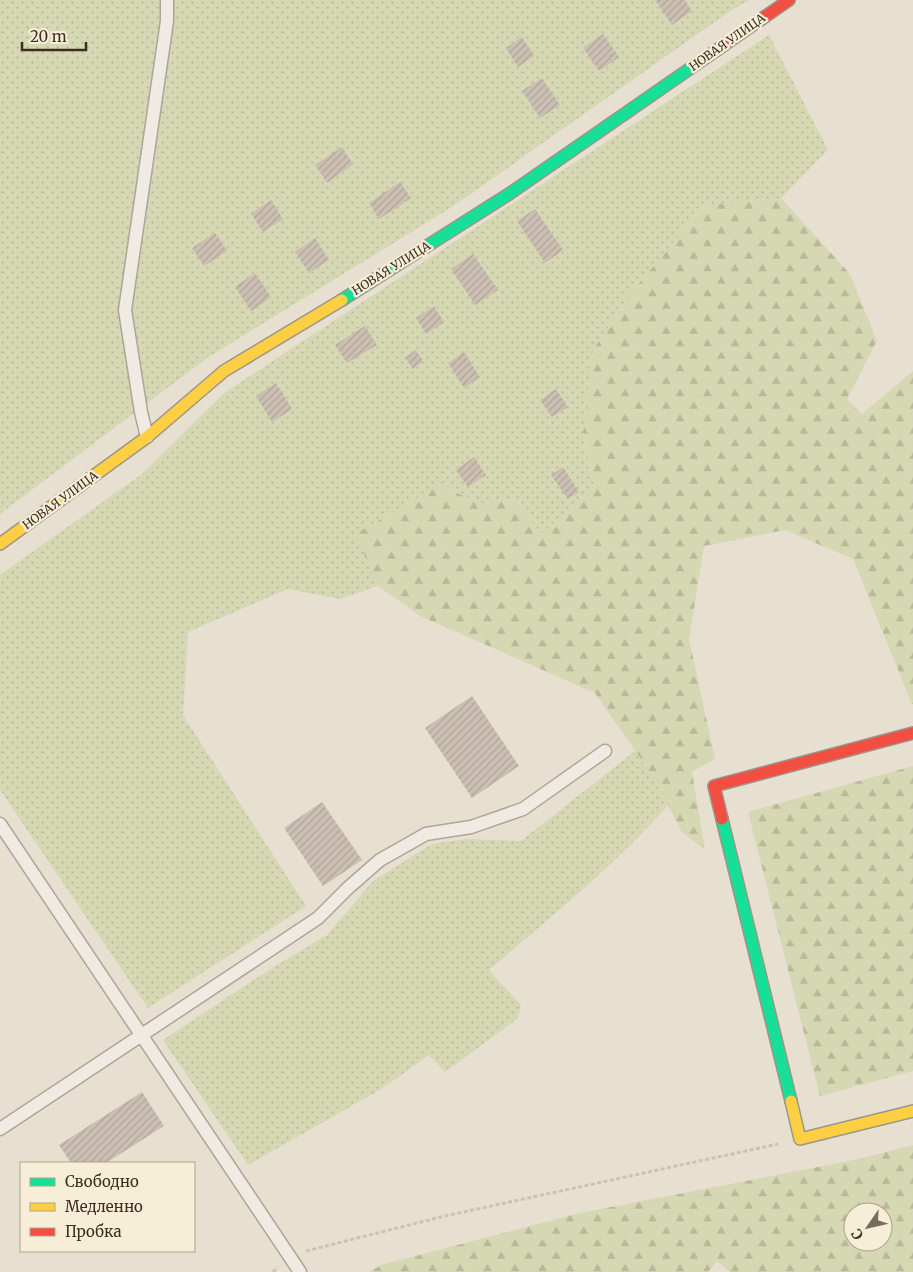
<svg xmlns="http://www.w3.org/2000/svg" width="913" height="1272" viewBox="0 0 913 1272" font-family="Merriweather,serif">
	<defs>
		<pattern id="forest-firs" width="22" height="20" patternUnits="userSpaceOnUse" patternTransform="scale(1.25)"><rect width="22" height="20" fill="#d6d7b3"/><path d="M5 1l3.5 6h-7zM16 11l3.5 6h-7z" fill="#b9b99a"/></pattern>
		<pattern id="park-dots" width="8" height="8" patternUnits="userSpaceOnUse" patternTransform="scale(1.25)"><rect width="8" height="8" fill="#d6d7b3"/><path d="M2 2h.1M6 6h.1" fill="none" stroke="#b9b99a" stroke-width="1.8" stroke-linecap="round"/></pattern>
		<pattern id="building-hatch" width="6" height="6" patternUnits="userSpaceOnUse" patternTransform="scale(1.25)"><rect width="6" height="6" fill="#cbbfb2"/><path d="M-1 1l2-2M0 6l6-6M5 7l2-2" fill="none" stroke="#afa499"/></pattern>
	</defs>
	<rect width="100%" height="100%" fill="#e7e0d1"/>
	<path fill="url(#forest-firs)" fill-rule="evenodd" d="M781,198l69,76 27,67 -30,58 15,15 51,-43v333h-1l-59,-145 -68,-29 -81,16 -15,93 26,120 -23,13 13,78 -24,-19 -25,-50 -61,-88 -175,-77 -42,-30 -24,-52 88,-50 36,20 38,-6 25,36 53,-47 -11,-55 10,-82 36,-55 76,-90z
		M913,766v305l-93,25 -72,-284z
		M913,1145v127h-183l-13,-11 -9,11h-339l12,-7 199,-52 279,-54zM853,1212h30v30h-30z"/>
	<path fill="url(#park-dots)" d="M0,0h749l-23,14 -274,193 -245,151 -207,156z
		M769,35l59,115 -47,48 -76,7 -76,90 -36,55 -10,82 11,55 -53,47 -25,-36 -38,6 -36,-20 -87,50 23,52 -38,13 -52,-10 -100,43 -5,83 123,191 -158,102 -148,-218v-215l142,-101 82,-81z
		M635,751l21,30 12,24c-54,61 -117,112 -179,165l32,35 -4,14 -72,53 -16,-17 -46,33 -135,77 -85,-125 109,-72 55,-33 46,-54 59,-37 34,-5 55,2z"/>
	<path fill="url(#building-hatch)" d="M655,0h30l7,11 -20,14z
		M603,34l16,23 -20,14 -16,-23z
		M522,37l12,19 -16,11 -12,-19z
		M542,78l18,27 -20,13 -18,-27z
		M342,147l11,17 -26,19 -12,-18z
		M400,182l11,16 -32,21 -10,-16z
		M271,200l12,19 -20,13 -12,-18z
		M535,209l28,41 -18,13 -28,-42z
		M215,233l12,18 -23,15 -12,-18z
		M315,238l14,22 -20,13 -14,-21z
		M473,254l25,36 -23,15 -24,-36z
		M255,273l16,24 -20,14 -16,-24z
		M434,306l10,16 -18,12 -10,-16z
		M365,326l12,19 -30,18 -12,-18z
		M416,350l7,11 -10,8 -8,-11z
		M464,352l16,25 -16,11 -16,-25z
		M276,383l16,26 -20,13 -16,-26z
		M556,389l12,18 -16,10 -12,-17z
		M474,457l12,18 -18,12 -12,-17z
		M563,467l16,25 -11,7 -17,-24z
		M472,696l47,70 -47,32 -47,-70z
		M322,802l40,58 -39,26 -39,-58z
		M142,1092l22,34 -58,37h-35l-12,-18z"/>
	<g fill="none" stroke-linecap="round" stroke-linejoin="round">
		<g stroke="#ada599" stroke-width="15">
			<path id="lane" d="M147,437l-6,-25 -16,-102 42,-289v-21
				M0,824l300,448
				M0,1129l318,-211 30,-30 32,-28 46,-26 45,-7 52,-18 82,-58"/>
		</g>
		<g stroke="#9c958a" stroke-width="14">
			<path id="fast" d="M342,300l167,-106 215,-149
				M722,819l69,282"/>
		</g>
		<g stroke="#9c958a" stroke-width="14">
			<path id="slow" d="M0,544l147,-107 77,-66 118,-71
				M791,1101l9,38 113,-28"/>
		</g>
		<g stroke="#9c958a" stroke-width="14">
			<path id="jam" d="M724,45l65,-45
				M722,819l-8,-33 199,-53"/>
		</g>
		<path stroke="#c8c2b9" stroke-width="3" stroke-dasharray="4 2.5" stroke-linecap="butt" d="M306,1251l139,-35 333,-72
			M273,1272l5,-5"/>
		<use href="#lane" stroke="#efebe3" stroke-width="12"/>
		<use href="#fast" stroke="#16e098" stroke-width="11"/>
		<use href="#slow" stroke="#ffcf43" stroke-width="11"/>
		<use href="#jam" stroke="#f24e42" stroke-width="11"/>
	</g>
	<g text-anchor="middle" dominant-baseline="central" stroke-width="4.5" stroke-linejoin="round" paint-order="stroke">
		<g font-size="12" fill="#3d2e20" stroke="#f7eed8">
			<text transform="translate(727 42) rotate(-35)">НОВАЯ УЛИЦА</text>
			<text transform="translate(391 268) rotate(-32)">НОВАЯ УЛИЦА</text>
			<text transform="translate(60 500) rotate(-36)">НОВАЯ УЛИЦА</text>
		</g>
	</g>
	<rect x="20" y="1162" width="175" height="90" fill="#f7eed8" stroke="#ada18e"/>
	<rect x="30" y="1178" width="25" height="8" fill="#16e098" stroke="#ada18e"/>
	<text x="65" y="1187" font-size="15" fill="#3d2e20">Свободно</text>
	<rect x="30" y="1203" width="25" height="8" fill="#ffcf43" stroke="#ada18e"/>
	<text x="65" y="1212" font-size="15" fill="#3d2e20">Медленно</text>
	<rect x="30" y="1228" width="25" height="8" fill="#f24e42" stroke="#ada18e"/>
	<text x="65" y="1237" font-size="15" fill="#3d2e20">Пробка</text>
	<g transform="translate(868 1227) rotate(236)"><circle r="24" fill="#f7eed8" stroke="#ada18e"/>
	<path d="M0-4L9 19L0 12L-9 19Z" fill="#786c5e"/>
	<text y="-8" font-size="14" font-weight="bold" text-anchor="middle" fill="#3d2e20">С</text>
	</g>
	<path d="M22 42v8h64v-8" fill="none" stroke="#3d2e20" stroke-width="2.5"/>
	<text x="30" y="42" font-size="15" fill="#3d2e20" stroke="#f7eed8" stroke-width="4" paint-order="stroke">20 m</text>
</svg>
